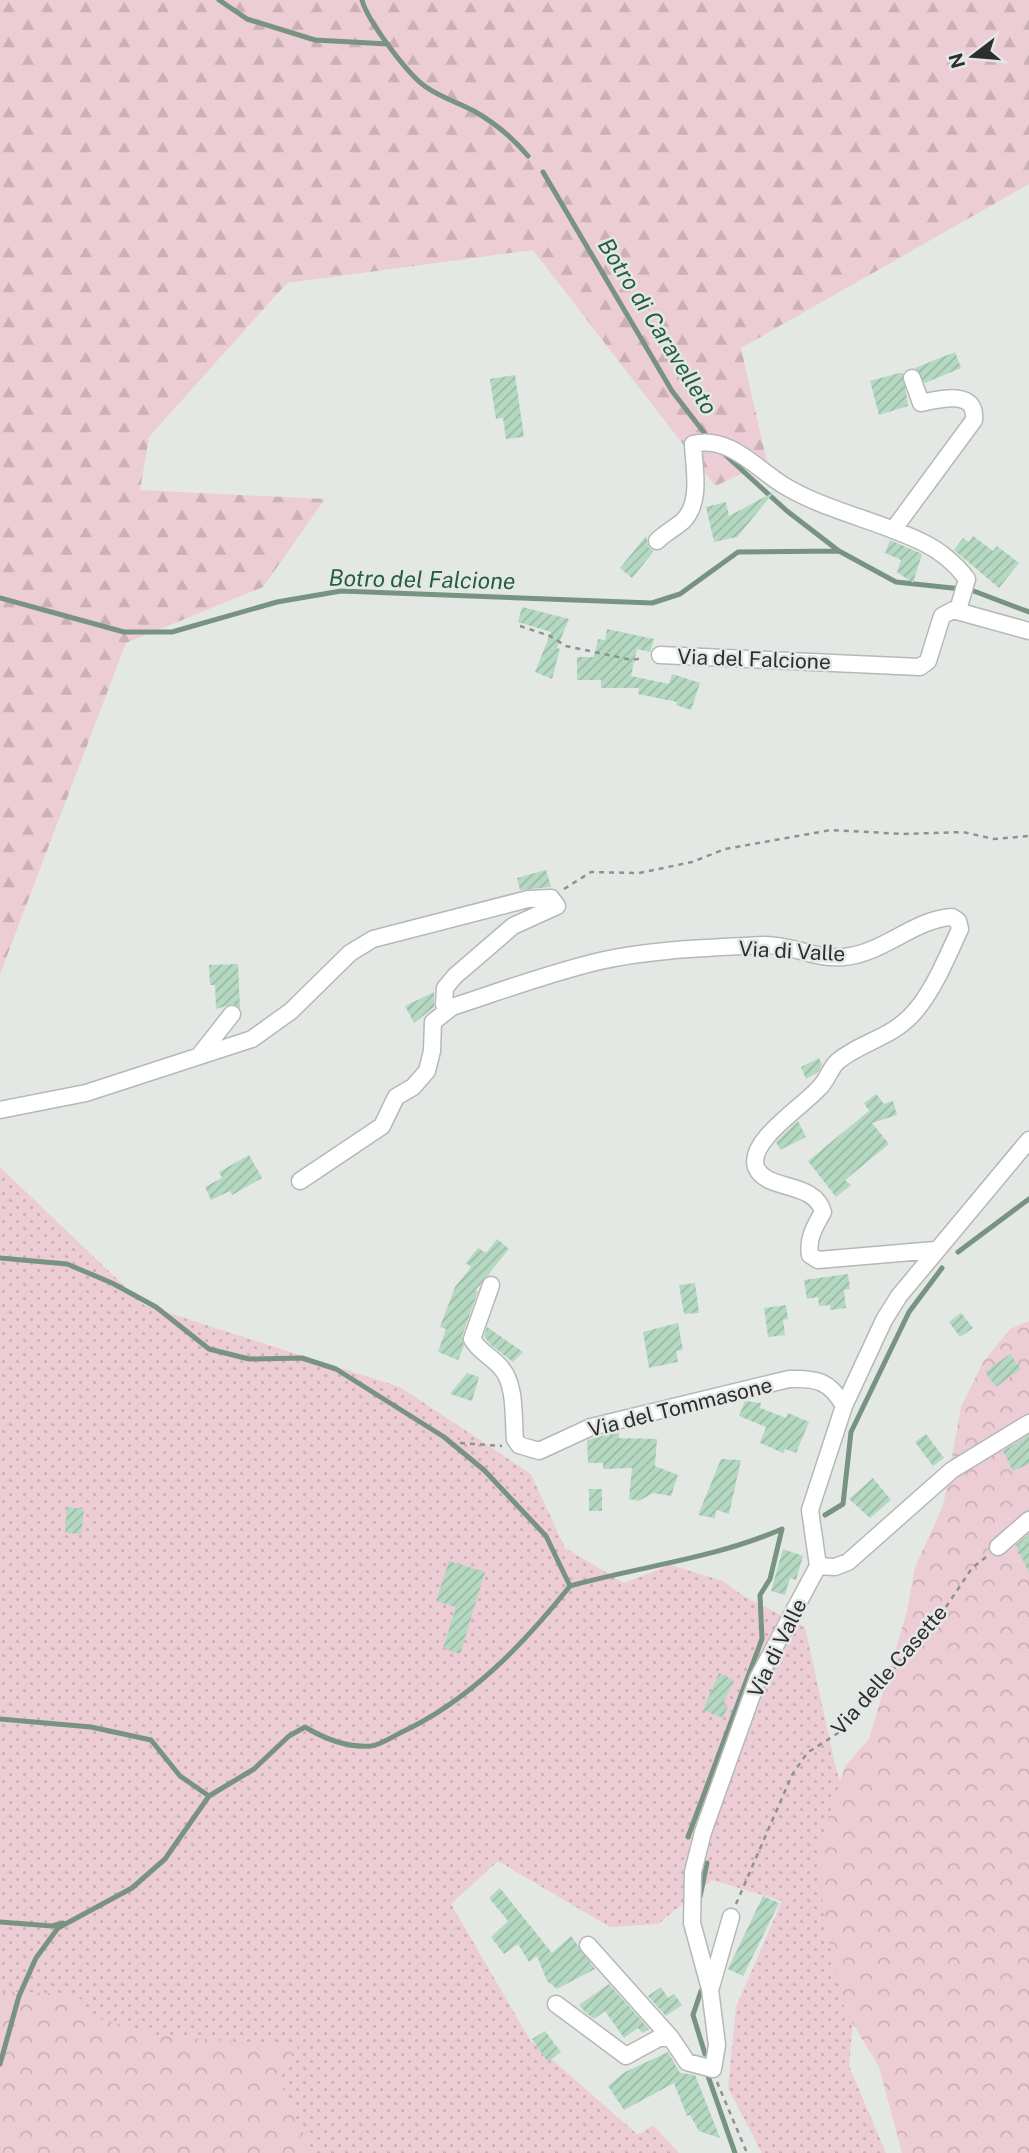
<svg xmlns="http://www.w3.org/2000/svg" width="1029" height="2153" viewBox="0 0 1029 2153" font-family="'Public Sans',sans-serif">
	<defs>
		<pattern id="grass-dots" width="8" height="8" patternUnits="userSpaceOnUse" patternTransform="scale(1.75)"><rect width="8" height="8" fill="#edcdd5"/><path d="M2 2h.1M6 6h.1" fill="none" stroke="#ccb0b7" stroke-width="1.8" stroke-linecap="round"/></pattern>
		<pattern id="forest-firs" width="22" height="20" patternUnits="userSpaceOnUse" patternTransform="scale(1.75)"><rect width="22" height="20" fill="#edcdd5"/><path d="M5 1l3.5 6h-7zM16 11l3.5 6h-7z" fill="#ccb0b7"/></pattern>
		<pattern id="park-crowns" width="20" height="18" patternUnits="userSpaceOnUse" patternTransform="scale(1.75)"><rect width="20" height="18" fill="#edcdd5"/><path d="M2 6a3 3 0 1 1 6 0M12 15a3 3 0 1 1 6 0" fill="none" stroke="#ccb0b7"/></pattern>
		<pattern id="building-hatch" width="6" height="6" patternUnits="userSpaceOnUse" patternTransform="scale(1.75)"><rect width="6" height="6" fill="#b4d8c1"/><path d="M-1 1l2-2M0 6l6-6M5 7l2-2" fill="none" stroke="#9bbaa6"/></pattern>
	</defs>
	<rect width="100%" height="100%" fill="#e4e8e5"/>
	<path fill="url(#grass-dots)" d="M0,1167l144,138 256,82 131,87 34,74 59,35 46,-18 53,16 22,16 60,30 30,137 31,107 -17,195 37,87h-124l-34,-65 8,-81 46,-106 -70,-21 -54,44 -48,3 -112,-66 -47,43 79,136 108,95 15,-10 26,28h-679z"/>
	<path fill="url(#forest-firs)" d="M0,0h1029v184l-288,164 26,114 -52,24 -182,-236 -246,33 -138,154 -9,53 185,9 -62,88 -137,56 -126,331z"/>
	<path fill="url(#park-crowns)" d="M1029,1321v832h-127l-23,-86 -34,-56 -21,-91 -6,-71 27,-83 24,-27 38,-128 8,-44 28,-61 18,-99 22,-45 27,-33z
		M0,1991l72,3 12,7 6,15 67,19 141,12 -3,8 -17,17 14,38 21,43h-313z"/>
	<g fill="none" stroke-linecap="round" stroke-linejoin="round">
		<path stroke="#799382" stroke-width="5" d="M219,0l28,19 68,21 73,4
			M362,0c5,20 46,75 64,87 14,10 33,16 48,24 21,12 39,27 54,45
			M543,172l129,219 37,48
			M721,451l66,60 52,40 57,31 75,8 58,22
			M0,598l124,34h48l105,-30 64,-11 311,12 28,-9 58,-42 101,-1
			M958,1252l71,-53
			M0,1258l67,6 45,19 44,24 53,42 40,10 53,-1 34,11 108,68 40,33 62,66 24,50
			M825,1515l18,-11 8,-72 58,-120 33,-44
			M570,1586c71,-20 143,-27 212,-57
			M0,1719l91,8 60,13 29,36 29,20
			M688,1837l74,-198 -2,-44 10,-16 12,-50
			M700,1897l7,-34
			M0,1922l52,4 11,-3
			M701,1991l-8,24 12,39
			M0,2064l19,-68 17,-38 22,-30 74,-40 33,-29 44,-63 45,-27 35,-33 16,-9c20,12 42,21 66,19 9,-1 21,-9 29,-13 69,-32 123,-88 170,-147
			M708,2076l27,77"/>
	</g>
	<path fill="url(#building-hatch)" d="M955,352l6,16 -36,15 -10,-15z
		M899,373h4l5,33 -29,9 -9,-34z
		M515,375l9,62 -18,2 -3,-21 -7,1 -6,-40z
		M774,492l-37,45 -23,5 -8,-35 20,-5 3,14z
		M646,536l3,12 5,3 -22,27 -12,-10z
		M973,536l20,15 4,-5 22,17 -20,25 -45,-38 9,-12 6,4z
		M890,540l32,14 -9,29 -16,-11 4,-12 -16,-7z
		M522,607l47,12 -12,29 3,1 -8,30 -17,-7 16,-40 -33,-10z
		M607,629l47,10 -4,13 -13,-3 -6,27 38,8 3,-10 28,9 -9,27 -15,-5 1,-3 -39,-8 1,-6h-38v-8h-24v-23h17l4,-18 7,1z
		M546,870l5,17 -31,3 -3,-12z
		M238,964l2,44 -7,-4 -17,5 -1,-24h-5l-1,-20z
		M434,992v15l-20,16 -9,-17z
		M819,1058l3,7 -4,7 -12,7 -5,-12z
		M876,1094l8,10 9,-3 4,14 -25,8 17,21 -44,36 6,5 -15,12 -28,-36 61,-50 -5,-8z
		M798,1121l8,16 -26,13 -4,-8z
		M249,1155l13,23 -30,17 -2,-4 -19,9 -6,-13 17,-9 -3,-6z
		M497,1239l12,10 -34,42h3l-16,45 2,10 -6,14 -20,-8 8,-23 -6,-2 15,-40 16,-20 -5,-4 12,-15 8,5z
		M848,1274l2,15 -6,1 2,18 -16,2v-5l-11,1 -1,-9 -11,2 -3,-19z
		M695,1283l4,30 -15,1 -5,-29z
		M786,1305l2,14 -5,1 2,15 -17,2 -4,-29z
		M961,1313l12,15 -13,9 -11,-15z
		M678,1323l5,27 -7,1 2,11 -29,6 -6,-36z
		M487,1327l36,25 -10,10 -23,-18 -6,-8z
		M1010,1354l11,15 -25,18 -11,-15z
		M467,1373l12,4 -7,24 -22,-7z
		M745,1401l16,2 -1,5 26,10 2,-5 21,9 -13,31 -11,-4 -2,4 -23,-10 6,-16 -27,-11z
		M619,1431v7l38,1 -2,27 23,9 -7,21 -18,-3 -14,8 -10,-2 3,-31 -29,1v-6h-15l-1,-23z
		M926,1434l18,24 -11,8 -18,-24z
		M1029,1435v29l-16,7 -10,-20z
		M721,1459l20,1 -12,54 -13,-4 -1,8 -17,-3z
		M873,1478l18,22 -21,18 -21,-19z
		M589,1489h13v22h-13z
		M67,1507l17,2 -3,25 -16,-1z
		M1029,1534v39l-13,-28z
		M783,1549l20,7 -7,24 -6,-2 -5,17 -14,-4z
		M449,1561l36,11 -25,82 -17,-6 13,-41 -20,-6z
		M719,1673l15,7 -11,24 5,2 -5,12 -20,-8z
		M500,1888l52,65 19,-17 24,33 -38,20 -10,-8 -10,-25 -8,6 -11,-18 -14,10 -13,-17 17,-16 -19,-23z
		M763,1896l16,7 -36,73 -15,-7z
		M609,1984l40,45 -7,4 -4,-5 -14,10 -19,-27 -11,8 -9,-7 -6,-7z
		M661,1987l7,11 6,-4 8,11 -16,11 -18,-20z
		M545,2031l16,21 -13,10 -16,-23z
		M668,2052l12,21 15,2 25,63 -21,-7 -9,-16 -3,1 -13,-33 -50,27 -16,-24 17,-14z"/>
	<g fill="none" stroke-linecap="round" stroke-linejoin="round">
		<g stroke="#b5b9b6" stroke-width="19">
			<path id="minor" d="M893,530l81,-110c3,-31 -34,-21 -53,-17l-9,-25
				M657,541c8,-8 18,-13 26,-20 19,-19 11,-53 10,-77 36,-9 64,25 90,41 43,26 94,35 139,57 17,8 34,22 45,37l-9,31
				M660,655l260,12 8,-6 14,-45 11,-6 76,21
				M199,1056l33,-42
				M0,1110l86,-17 166,-54 39,-28 59,-58 23,-14 155,-40 23,-1 6,8 -44,20 -58,50 -10,12 -1,16 8,3c49,-16 97,-34 148,-46 53,-12 110,-13 164,-16 27,-1 53,15 79,12 40,-3 71,-38 109,-40l6,4 2,8c-12,26 -25,58 -43,80 -23,29 -53,31 -79,52 -8,7 -10,18 -18,26 -15,18 -73,54 -64,80 10,25 58,13 67,45 -8,14 -16,27 -13,43l8,5 117,-10
				M300,1181l82,-55 14,-29 17,-10 14,-16 5,-20 1,-29 19,-15
				M491,1285l-19,54c8,14 21,18 30,30 14,17 11,49 13,70l4,6 20,6 52,-24 198,-48c28,-1 41,2 55,27
				M998,1547l31,-27
				M818,1566l17,1 13,-5 104,-92 77,-47
				M588,1945l83,93
				M711,1987l20,-70
				M556,2004l70,52 33,-18h12l16,24 26,7 4,-24 -7,-56 -18,-66 1,-51 10,-40 55,-154 60,-112 -8,-56 34,-104 40,-86 15,-24 130,-156"/>
		</g>
		<path stroke="#8e918f" stroke-width="2.5" stroke-dasharray="5 5" stroke-linecap="butt" d="M520,626l30,10 16,10 66,14 11,-2
			M564,889l27,-17 48,1 53,-11 33,-13 106,-19 73,4 59,-2 31,7 35,-3
			M460,1443l42,3
			M736,1904l56,-129 15,-22 31,-20 104,-120 30,-45 14,-11
			M717,2082l30,71"/>
		<use href="#minor" stroke="#fff" stroke-width="16"/>
	</g>
	<g text-anchor="middle" dominant-baseline="central" stroke-width="5" stroke-linejoin="round" paint-order="stroke">
		<g font-size="21" fill="#2d2e2d" stroke="#e4e8e5">
			<text transform="translate(754 659) rotate(2)">Via del Falcione</text>
			<text transform="translate(792 951) rotate(3)">Via di Valle</text>
			<text transform="translate(680 1407) rotate(-14)">Via del Tommasone</text>
			<text transform="translate(777 1648) rotate(-64)">Via di Valle</text>
			<text transform="translate(889 1670) rotate(-49)">Via delle Casette</text>
		</g>
		<g font-size="23" font-style="italic" fill="#235e3f" stroke="#e4e8e5">
			<text transform="translate(658 326) rotate(58)">Botro di Caravelleto</text>
			<text transform="translate(422 579) rotate(1)">Botro del Falcione</text>
		</g>
	</g>
	<g transform="translate(973 56) rotate(254)" stroke="#e4e8e5" stroke-width="5" paint-order="stroke">
	<path d="M0-5L12 26L0 18L-12 26Z" fill="#2d2e2d"/>
	<text y="-10" font-size="19" font-weight="bold" text-anchor="middle" fill="#2d2e2d">N</text>
	</g>
</svg>
